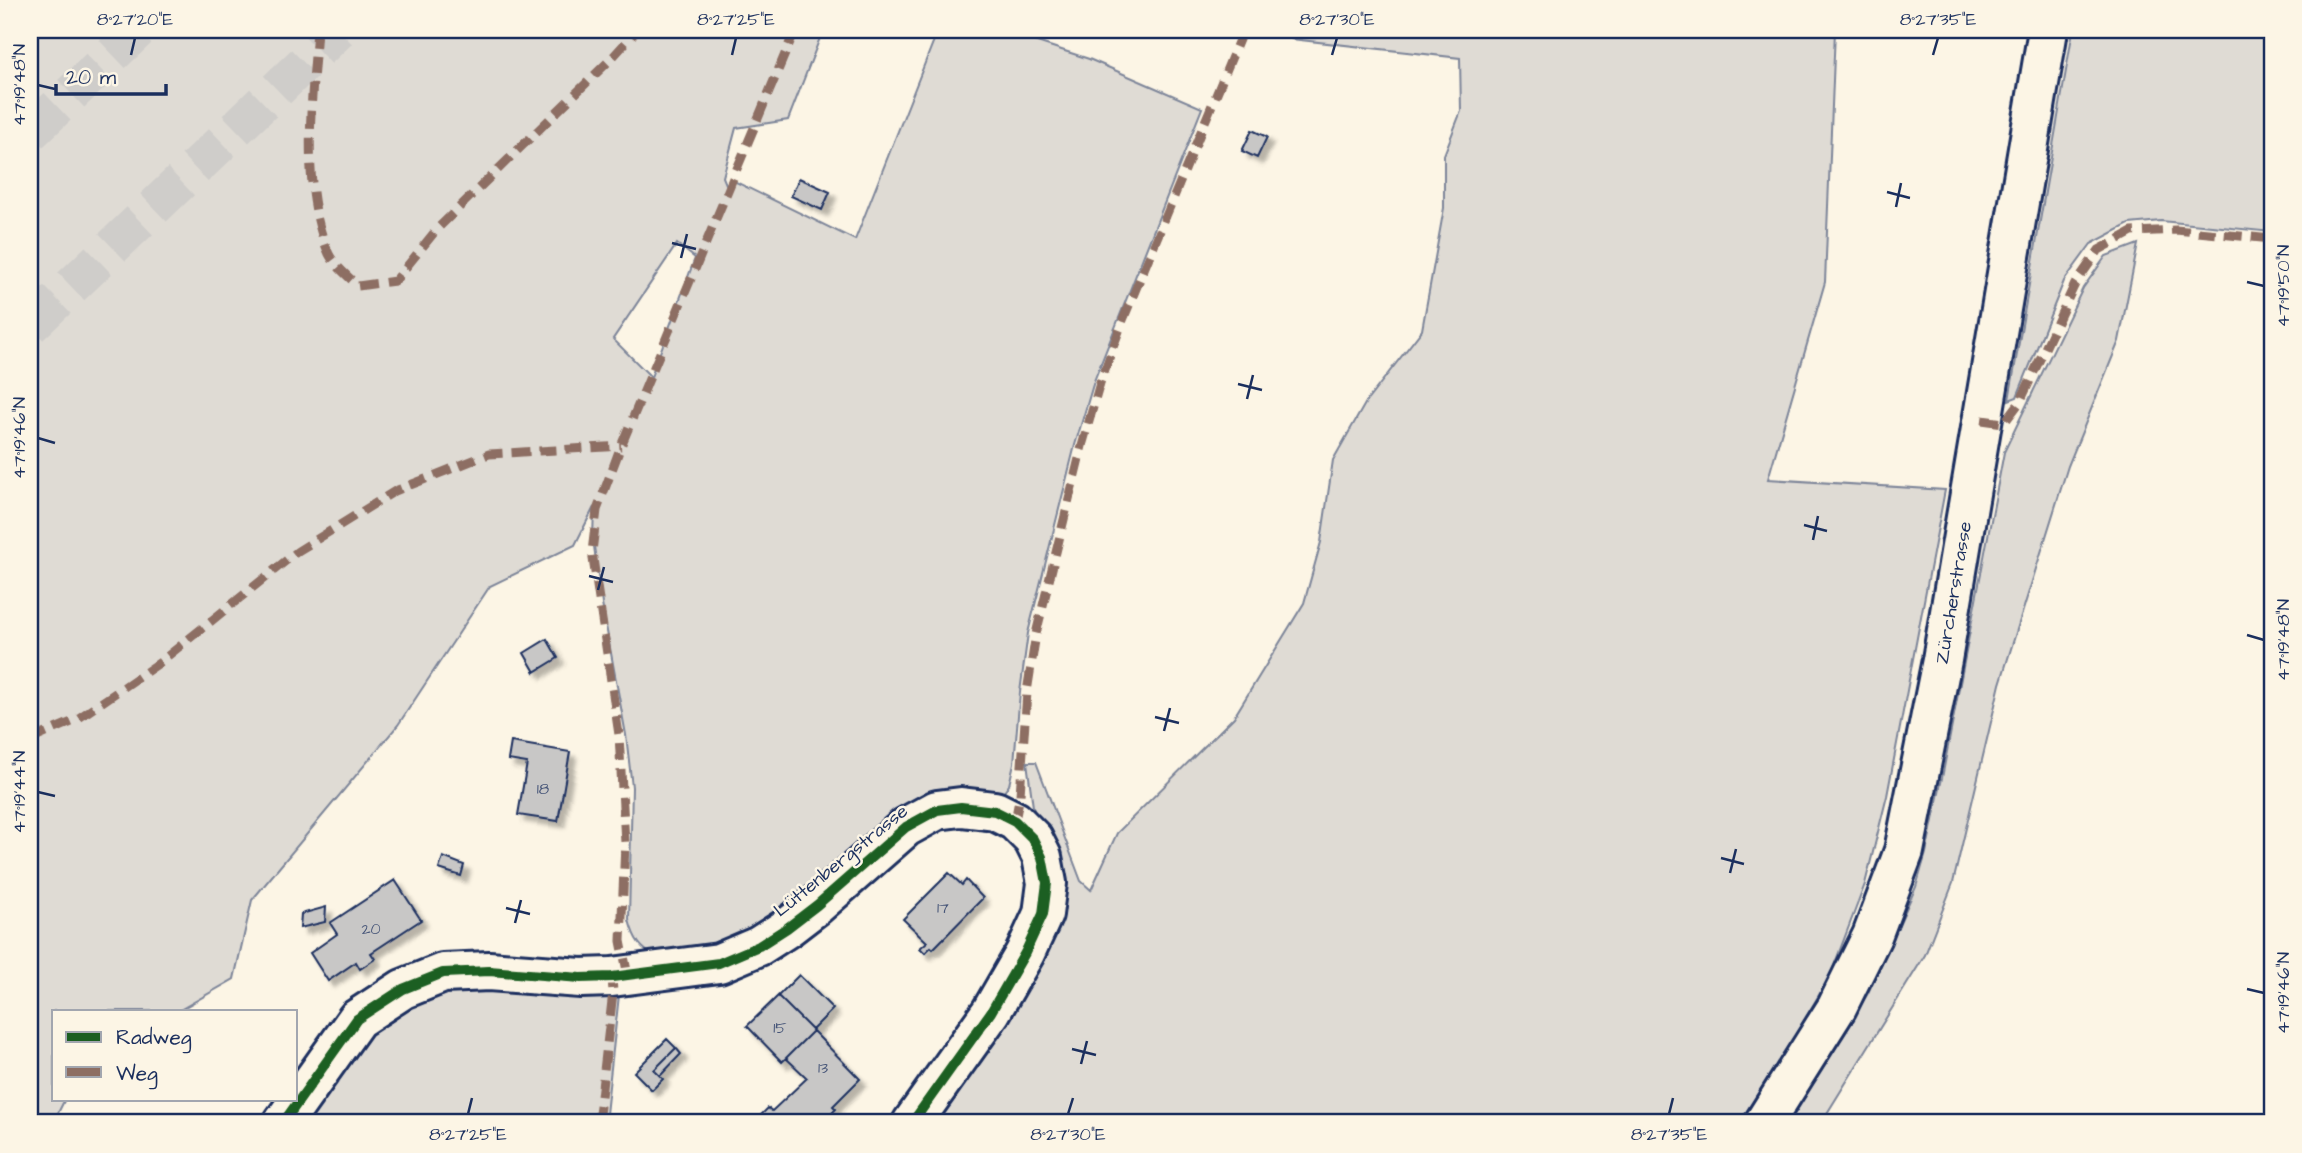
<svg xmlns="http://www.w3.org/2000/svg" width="2302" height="1153" viewBox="0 0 2302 1153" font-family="'Architects Daughter',sans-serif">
	<defs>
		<filter id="shadow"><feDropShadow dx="6" dy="6" stdDeviation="2" flood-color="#0004"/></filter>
	</defs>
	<rect width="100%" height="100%" fill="#fcf5e5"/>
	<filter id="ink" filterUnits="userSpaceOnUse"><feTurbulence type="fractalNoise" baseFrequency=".0143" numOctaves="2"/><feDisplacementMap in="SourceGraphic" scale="14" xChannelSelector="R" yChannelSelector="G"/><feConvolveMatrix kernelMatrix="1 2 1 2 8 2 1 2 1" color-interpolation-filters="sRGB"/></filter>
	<g filter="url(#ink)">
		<path fill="#dfdbd4" stroke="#7d8599" stroke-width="2" fill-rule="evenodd" d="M30,30h793l-35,90 -52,8 -13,49 5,12 4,-9 123,60 83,-210h88l-1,8 64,21 113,49 -108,273 -19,64 -47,188 -8,59 -6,71 -5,22 -5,7 -11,3 -239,141 -96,22c-18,-9 -24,-19 -29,-38l3,-133 -6,-52 -24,-131 -9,-65 1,-32 -19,38 -85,41 -92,139 -146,175 -18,79 -56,32h-124v88h11l-12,24h-23zM677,244l18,14 -44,119 -38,-38z
			M1292,30h543l-10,252 -57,197 177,11 -58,306 -22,88 -35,92 -52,89 -38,58h-814l109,-166 4,-132 -6,-18 -6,-45h9l45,119 10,9 26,-57 117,-116 70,-114 17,-61 12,-82 33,-58 56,-72 22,-122v-53l17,-44 -1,-53 -168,-19z
			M2073,30h199v202l-111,-11 -32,3 -38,20 -27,37 -47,116 -8,3z
			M2138,244l-19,97 -51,125 -68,218 -47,199 -28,72 -104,168h-35l49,-74 33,-56 48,-106 10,-34 16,-75 62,-326 79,-164 23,-32z
			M447,983l173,3 -15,137h-309l68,-90z"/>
		<path fill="#c8c7c6" stroke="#1b2f5e" stroke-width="2" filter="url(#shadow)" d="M1252,130l15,7 -10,21 -15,-7z
			M799,178l31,14 -8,18 -31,-14z
			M547,639l11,19 -23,14 -11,-19z
			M511,742l59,10 -12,69 -40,-6 9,-52 -19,-3z
			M443,857l21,8 -3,11 -22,-7z
			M949,873l13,12 4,-5 17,18 -50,51 -2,-2 -6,6 -5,-5 7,-6 -24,-23z
			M395,880l26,40 -50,33 4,6 -15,10 -4,-7 -28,19 -18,-28 27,-19 -7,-11z
			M326,907l-1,15 -25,6 1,-14z
			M799,975l34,34 -21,21 -34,-34z
			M778,996l35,35 -31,31 -35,-36z
			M813,1031l47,48 -27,27 3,3 -14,14h-64l-3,-2 13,-13 4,3 35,-33 -21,-20z
			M667,1039l9,9 -22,22 9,9 -11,11 -18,-18z
			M676,1048l5,6 -21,22 -6,-6z"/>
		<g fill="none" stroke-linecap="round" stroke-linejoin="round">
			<path stroke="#cfcdca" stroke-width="38" stroke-dasharray="38 19" stroke-linecap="butt" d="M30,133l108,-103
				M30,326l309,-296"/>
			<g stroke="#1b2f5e" stroke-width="44">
				<path id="minor" d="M283,1123l74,-104 46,-30 40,-16 46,-2 92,7 31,-1 107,-14 40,-17 28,-18 30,-23 89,-78 31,-17 24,-3 34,4 20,10 18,18 9,18 5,26 -4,31 -18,39 -34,59 -79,111"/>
			</g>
			<g stroke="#1b2f5e" stroke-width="44">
				<g id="major">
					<path id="s1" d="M1764,1123l73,-116 35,-71 32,-85 38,-191 106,-630"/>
				</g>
			</g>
			<use href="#minor" stroke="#fcf5e5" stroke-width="38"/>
			<use href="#major" stroke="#fcf5e5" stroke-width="38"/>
			<path stroke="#8d6e63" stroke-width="9" stroke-dasharray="18 9" stroke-linecap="butt" d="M317,30c-5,71 -17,157 12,224 6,12 20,23 29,32l37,-5 42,-52 175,-171 25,-28
				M1982,420l22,3 16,-21 55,-118 24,-34 33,-18 44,-2 96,9
				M30,740l46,-20 83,-57 139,-112 97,-60 94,-37 132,-8
				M1015,821l5,-26 7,-103 9,-58 46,-188 18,-63 23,-63 120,-290
				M628,976l-7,-35 4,-98 -6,-108 -27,-183 5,-42 24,-64 174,-416
				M598,1123l15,-131 -1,-15"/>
			<g stroke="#fcf5e5" stroke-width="15">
				<path id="cycleway" d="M283,1123l74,-104 46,-30 40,-16 46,-2 92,7 31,-1 107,-14 40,-17 28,-18 30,-23 89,-78 31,-17 24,-3 34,4 20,10 18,18 9,18 5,26 -4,31 -18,39 -34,59 -79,111"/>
			</g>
			<use href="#cycleway" stroke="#1b5e20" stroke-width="10"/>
		</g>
	</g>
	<path fill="none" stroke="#1b2f5e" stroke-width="2.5" d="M131,55l4,-17M732,55l4,-17M1332,55l5,-17M1933,55l5,-17M38,85l17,4M1887,192l23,6M1896,207l5,-24M672,243l24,6M681,258l6,-24M2247,282l17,4M1238,384l24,6M1247,399l6,-24M38,438l17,5M1804,525l23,6M1813,540l5,-24M589,576l24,6M598,590l6,-23M2247,635l17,5M1155,717l24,6M1164,731l6,-23M38,792l17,4M1721,858l23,6M1730,873l6,-24M506,908l24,6M515,923l6,-23M2247,989l17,4M1072,1049l24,6M1081,1064l6,-23M468,1114l4,-16M1068,1114l5,-16M1669,1114l4,-16"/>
	<g text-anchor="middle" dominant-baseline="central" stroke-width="5" stroke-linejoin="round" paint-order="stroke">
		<g font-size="16" fill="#465578">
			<text x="543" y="789">18</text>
			<text x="943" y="908">17</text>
			<text x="371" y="929">20</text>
			<text x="780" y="1028">15</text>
			<text x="823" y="1068">13</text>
		</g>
		<g font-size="19" fill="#1b2f5e" stroke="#fcf5e5">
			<text stroke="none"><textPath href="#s1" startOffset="570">Zürcherstrasse</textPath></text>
			<text transform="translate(841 861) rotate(-39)">Lüttenbergstrasse</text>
		</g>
	</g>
	<rect width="2302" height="1153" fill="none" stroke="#fcf5e5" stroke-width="77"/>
	<rect x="52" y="1010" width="245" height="91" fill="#fcf5e5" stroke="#a2a6af" stroke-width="2"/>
	<rect x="66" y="1032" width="35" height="10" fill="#1b5e20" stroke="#a2a6af" stroke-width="2"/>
	<text x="116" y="1044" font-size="21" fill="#1b2f5e">Radweg</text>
	<rect x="66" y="1067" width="35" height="10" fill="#8d6e63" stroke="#a2a6af" stroke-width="2"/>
	<text x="116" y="1080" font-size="21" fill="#1b2f5e">Weg</text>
	<path d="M56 84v10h110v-10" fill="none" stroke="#1b2f5e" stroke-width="3.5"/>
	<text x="66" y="84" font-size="21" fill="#1b2f5e" stroke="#fcf5e5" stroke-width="5" paint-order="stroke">20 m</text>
	<rect x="38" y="38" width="2226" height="1076" fill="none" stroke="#1b2f5e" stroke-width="2.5"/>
	<g font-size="18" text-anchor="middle" fill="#1b2f5e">
		<text x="135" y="25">8°27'20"E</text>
		<text x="736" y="25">8°27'25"E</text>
		<text x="1337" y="25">8°27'30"E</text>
		<text x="1938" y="25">8°27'35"E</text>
		<text transform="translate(19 85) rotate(-90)" y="6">47°19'48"N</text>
		<text transform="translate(2283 286) rotate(-90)" y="6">47°19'50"N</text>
		<text transform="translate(19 438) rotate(-90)" y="6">47°19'46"N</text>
		<text transform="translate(2283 640) rotate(-90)" y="6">47°19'48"N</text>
		<text transform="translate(19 792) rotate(-90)" y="6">47°19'44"N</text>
		<text transform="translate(2283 993) rotate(-90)" y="6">47°19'46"N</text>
		<text x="468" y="1140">8°27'25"E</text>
		<text x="1068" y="1140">8°27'30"E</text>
		<text x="1669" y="1140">8°27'35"E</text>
	</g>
</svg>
